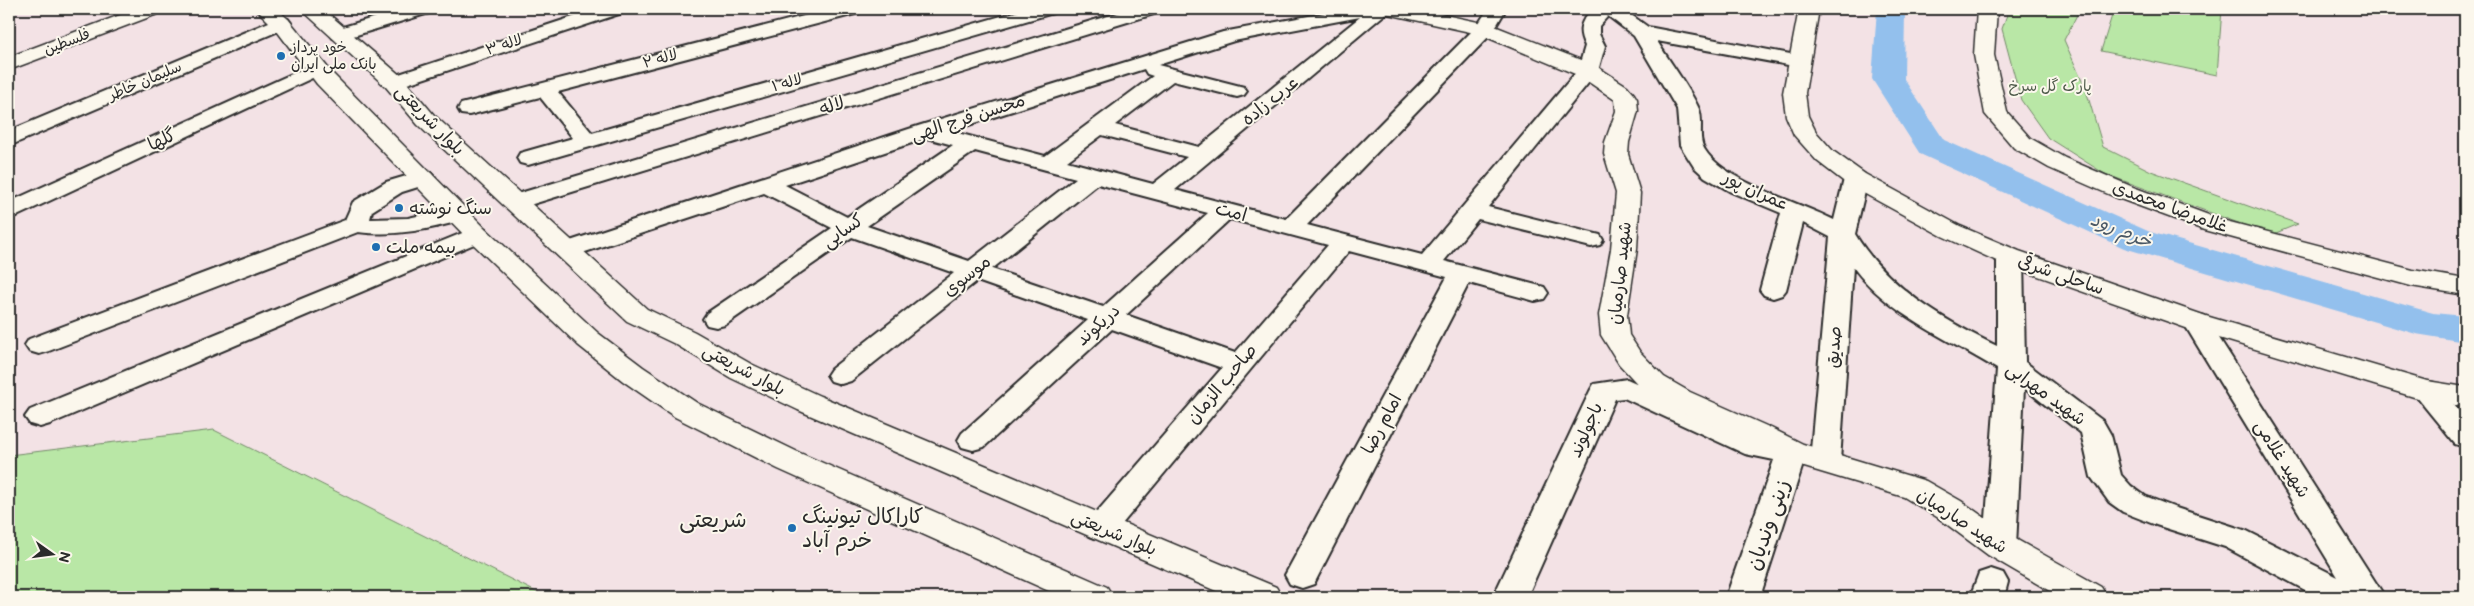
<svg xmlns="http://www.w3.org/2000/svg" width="2474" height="606" viewBox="0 0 2474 606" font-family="'Balsamiq Sans','Playpen Sans Arabic',sans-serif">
	<rect width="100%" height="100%" fill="#f3e2e5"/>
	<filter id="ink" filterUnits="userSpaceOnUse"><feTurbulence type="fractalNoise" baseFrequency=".02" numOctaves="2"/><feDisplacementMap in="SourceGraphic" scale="10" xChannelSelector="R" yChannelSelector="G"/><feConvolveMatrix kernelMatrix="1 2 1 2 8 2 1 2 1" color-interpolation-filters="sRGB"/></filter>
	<g filter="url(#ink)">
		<path fill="#b9e7a6" stroke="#728968" d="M2009,9h71l-16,31 22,50 17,57 48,24 147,53 -27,11 -166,-61 -57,-36 -27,-38 -19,-71z
			M2114,9h108l-5,66 -116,-24z
			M214,430l332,167h-537v-142z"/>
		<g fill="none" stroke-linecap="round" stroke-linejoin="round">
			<path fill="#93c0ed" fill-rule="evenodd" d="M1877,9h28l-1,70 40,61 206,92 283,81 32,3v26l-49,-8 -292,-86 -204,-94 -48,-75z"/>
			<g stroke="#2b2b2b" stroke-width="4">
				<path id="minor" d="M403,9h28l-2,4 -89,27 -7,-2 -3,-4 3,-4z
					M597,9h27l-2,4 -221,73 -7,2 -7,-2 -3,-4 3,-4z
					M831,9h30l-2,4 -301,79 34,41 434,-124h29l-2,4 -525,152 -8,-2 -3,-5 3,-5 53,-15 -33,-41 -71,18 -8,-1 -3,-5 3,-5z
					M1131,9h28l-2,4 -634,194 -8,2 -8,-2 -4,-5 4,-5z
					M1346,9h45l-216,181 111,29 191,-193 11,-17h18l-14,24 -185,192 115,30 156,-185 7,-24c-8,-16 -5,-25 8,-37h30l25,18 158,30 3,4 -3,4 -7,2 -142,-26c12,20 33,47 42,68 5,13 -2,29 6,41 20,32 94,52 129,70l10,-41 4,-5 8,-2 8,2 4,5 -13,55c32,53 88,86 142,112v-89l4,-5 9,-3 9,3 4,5 2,105 78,59 8,14 10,40 10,11 14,10 31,12 71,23 91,46 -155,-255 4,-6 9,-2 9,2 180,281h-67l-93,-50 -69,-22 -33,-13 -14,-10 -18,-25 -10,-44 -57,-45 -8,158 -5,9 -11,3 -11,-3 -5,-9 13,-177c-50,-31 -107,-53 -144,-102l-13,194 -4,7 -11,3 -11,-3 -4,-7 20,-224 -27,-14 -17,67 -4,5 -9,3 -9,-3 -4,-5 21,-77 -50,-21 -26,-15 -11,-10 -14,-22 -3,-36 -43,-73 -26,-20 -9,10v8l6,12 -7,25 -110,136 112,28 3,5 -3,5 -9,2 -113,-28 -34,42 100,26 4,6 -4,6 -9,2 -66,-18 -155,301 -12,4 -12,-4 -5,-9 162,-298 -98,-26 -237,285 -11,4 -11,-4 -5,-8 5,-8 132,-152 -110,-39 -128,118 -11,3 -11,-3 -4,-7 4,-7 126,-113 -111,-39 -126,100 -10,3 -10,-3 -4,-6 4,-6 123,-96 -102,-36 -127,88 -9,2 -9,-2 -4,-6 4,-6 125,-85 -68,-35 -188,62 -9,2 -9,-2 -3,-5 3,-5 360,-119 305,-94zM1360,17l-161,130 -84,-22 58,-44 64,16 7,-2 3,-4 -3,-4 -86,-22 76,-24zM1144,69l3,5 6,2 -108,80 -95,-25zM1102,135l85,22 -34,27 -86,-23zM927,138l26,7 -106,72 -62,-32zM975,151l101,27 -107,83 -102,-35zM1098,184l110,29 -105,94 -111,-38zM1230,219l98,26 -93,108 -109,-38z
					M281,17l7,2 3,4 -3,4 -279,119v-15z
					M316,63l7,2 3,4 -3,4 -306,143 -8,2v-16z
					M423,171l8,2 4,5 -4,5 -29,9 -30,19 -2,8 38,-1 51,-11 8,2 4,5 -4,5c-36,10 -70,18 -109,13l-309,119 -10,3 -10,-3 -4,-6 4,-6 316,-119 8,-18 33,-20z
					M477,227l9,2 3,5 -3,5 -436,185 -10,3 -10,-3 -5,-7 5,-7z
					M1627,379l135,59 41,7 4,7 -47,145h-34l48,-137 -29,-6 -121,-56 -9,1 -88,198h-34l97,-206 4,-7z
					M2425,381l10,2 30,35v29l-10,-3 -44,-54 4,-7z
					M1991,569l12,4 5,9 -4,15h-34l9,-24z"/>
			</g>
			<g stroke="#2b2b2b" stroke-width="3">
				<path id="tertiary" d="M1380,9h37l75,16 104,41 31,20 7,8 3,5 1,12 -9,31 -1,12 12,39 -3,56 -10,66 2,20 11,17 24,25 26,15 81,36 32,16 123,37 35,20 51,36 89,50 6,10h-47l-72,-42 -51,-38 -33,-20 -123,-37 -32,-18 -81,-36 -24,-15 -25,-27 -18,-29 -2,-20 12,-66 5,-56 -12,-39 1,-12 11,-31 -1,-11 -35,-24 -101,-42 -96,-21z"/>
			</g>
			<g stroke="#2b2b2b" stroke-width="3">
				<path id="secondary" d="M136,9h27l-3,4 -151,57v-13z
					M1799,9h20l-14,84 3,23 8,16 17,19 32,23 95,52 59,25 187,65 221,65 38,6v20l-51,-10 -228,-69 -185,-65 -59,-27 -95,-52 -30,-23 -23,-26 -8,-19 -3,-23z
					M1977,9h20l-3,46 13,57 23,26 35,20 68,29 89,33 191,50 52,9v16l-54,-9 -207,-56 -89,-33 -66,-29 -35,-20 -29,-34 -11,-59z"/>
			</g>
			<g stroke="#2b2b2b" stroke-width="3">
				<path id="primary" d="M256,9h21l11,10 45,55 153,155 112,104 45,34 54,36 103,50 307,134 6,10h-51l-284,-128 -103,-52 -52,-36 -45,-36 -110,-106 -151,-155 -43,-57z
					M301,9h22l79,68 32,38 213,194 48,23 56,32 69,32 456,191 6,10h-52l-432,-187 -67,-32 -56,-34 -48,-23 -209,-196 -32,-38z"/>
			</g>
			<use href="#minor" fill="#fbf7ec" fill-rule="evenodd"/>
			<use href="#tertiary" fill="#fbf7ec" fill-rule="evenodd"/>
			<use href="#secondary" fill="#fbf7ec" fill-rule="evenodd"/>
			<use href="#primary" fill="#fbf7ec" fill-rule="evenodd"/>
		</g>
	</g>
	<g fill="#1f6fb2" stroke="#fbf7ec" stroke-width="2">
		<circle cx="281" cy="56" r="5"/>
		<circle cx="399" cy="208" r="5"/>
		<circle cx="376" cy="247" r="5"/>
		<circle cx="792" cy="528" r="5"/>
	</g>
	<g text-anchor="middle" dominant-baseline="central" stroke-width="4" stroke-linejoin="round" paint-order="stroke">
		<g font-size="15" fill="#2b2b2b" stroke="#fbf7ec">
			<text transform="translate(67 42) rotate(-21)">فلسطین</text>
			<text transform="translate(504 45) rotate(-18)">لاله ۳</text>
			<text transform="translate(660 59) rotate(-15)">لاله ۲</text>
			<text transform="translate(145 81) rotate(-23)">سلیمان خاطر</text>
			<text transform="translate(787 83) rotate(-16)">لاله ۱</text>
		</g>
		<g font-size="15" fill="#2b2b2b" stroke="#fbf7ec" text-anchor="start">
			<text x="291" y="47">خود پرداز<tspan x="291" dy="17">بانک ملی ایران</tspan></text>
		</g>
		<g font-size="15" fill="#4e5a4a" stroke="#fbf7ec">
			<text x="2050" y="86">پارک گل سرخ</text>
		</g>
		<g font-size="18" fill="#2b2b2b" stroke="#fbf7ec">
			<text transform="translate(1270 101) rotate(-39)">عرب زاده</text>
			<text transform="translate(832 106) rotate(-17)">لاله</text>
			<text transform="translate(968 118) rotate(-18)">محسن فرج الهی</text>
			<text transform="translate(430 120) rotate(46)">بلوار شریعتی</text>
			<text transform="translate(162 140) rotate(-25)">گلها</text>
			<text transform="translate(1756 191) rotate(25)">عمران پور</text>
			<text transform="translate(2170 207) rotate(20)">غلامرضا محمدی</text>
			<text transform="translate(1231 212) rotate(15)">امت</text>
			<text transform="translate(843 231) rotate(-35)">کسایی</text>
			<text transform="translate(1620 273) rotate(-84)">شهید صارمیان</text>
			<text transform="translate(2061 275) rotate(19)">ساحلی شرقی</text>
			<text transform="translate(967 276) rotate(-38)">موسوی</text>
			<text transform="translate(1098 325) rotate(-42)">دریکوند</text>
			<text transform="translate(1834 347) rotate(-86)">صدیق</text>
			<text transform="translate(744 370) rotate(28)">بلوار شریعتی</text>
			<text transform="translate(1222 384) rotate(-50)">صاحب الزمان</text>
			<text transform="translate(2046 394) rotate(36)">شهید مهرابی</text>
			<text transform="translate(1382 424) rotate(-62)">امام رضا</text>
			<text transform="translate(1586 430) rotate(-66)">باجولوند</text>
			<text transform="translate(2282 459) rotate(58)">شهید غلامی</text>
			<text transform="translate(1962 521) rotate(33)">شهید صارمیان</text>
			<text transform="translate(1114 533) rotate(23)">بلوار شریعتی</text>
		</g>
		<g font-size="18" fill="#2b2b2b" stroke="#fbf7ec" text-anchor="start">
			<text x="409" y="208">سنگ نوشته</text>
			<text x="386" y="247">بیمه ملت</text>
		</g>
		<g font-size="19" font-style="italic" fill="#4a5865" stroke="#fbf7ec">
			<text transform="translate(2121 231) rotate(22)">خرم رود</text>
		</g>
		<g font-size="21" fill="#2b2b2b" stroke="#fbf7ec" text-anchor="start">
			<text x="802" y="516">کاراکال تیونینگ<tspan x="802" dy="24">خرم آباد</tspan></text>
		</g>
		<g font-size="21" fill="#2b2b2b" stroke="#fbf7ec">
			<text transform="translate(1768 525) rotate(-71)">زینی وندیان</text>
		</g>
		<g font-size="22" fill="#2b2b2b" stroke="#fbf7ec">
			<text x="713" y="520">شریعتی</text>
		</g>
	</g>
	<rect width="2474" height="606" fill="none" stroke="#fbf7ec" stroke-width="30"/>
	<rect x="15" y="15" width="2444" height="576" fill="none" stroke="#2b2b2b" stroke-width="2" filter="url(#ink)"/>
	<g transform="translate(52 554) rotate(104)" stroke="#fbf7ec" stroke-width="4" paint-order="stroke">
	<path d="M0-4L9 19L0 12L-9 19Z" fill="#2b2b2b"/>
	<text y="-8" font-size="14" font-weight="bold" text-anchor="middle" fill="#2b2b2b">N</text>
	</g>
</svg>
